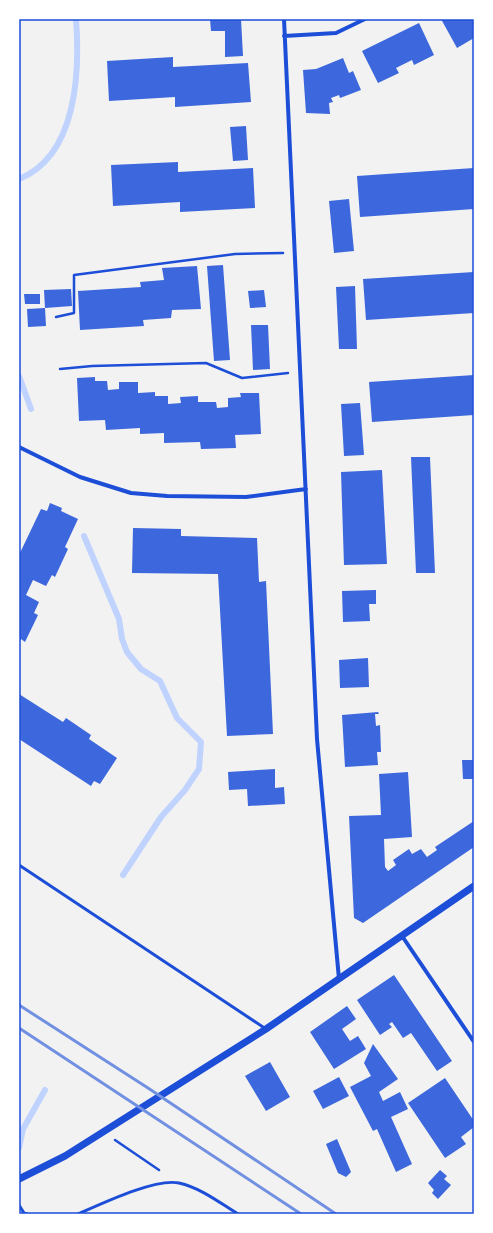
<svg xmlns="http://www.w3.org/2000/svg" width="493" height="1233" viewBox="0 0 493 1233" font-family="Roboto,sans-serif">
	<rect width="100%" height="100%" fill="#f2f2f2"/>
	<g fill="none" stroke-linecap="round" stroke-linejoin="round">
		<path stroke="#bfd3fe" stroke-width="6" d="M19,179c58,-23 61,-107 57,-160
			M19,376l12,33
			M84,536l35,83 3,20 5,13 14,17 19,12 17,37 24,24 -2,27 -14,21 -24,27 -38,58
			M19,1148l4,-19 22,-39"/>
	</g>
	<path fill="#3d67dc" d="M210,19h31l2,37 -18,1v-26h-14z
		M441,19h33v19l-17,10z
		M419,23l15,32 -20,10 -2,-5 -16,8 3,5 -21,10 -16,-32z
		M173,57v10l75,-4 3,39 -76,5v-10l-66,4 -2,-40z
		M343,58l6,15 4,-2 8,19 -21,8 -1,-3 -8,3 2,4 -4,1 1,11 -24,-1 -3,-43 13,-1z
		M246,126l2,34 -15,1 -3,-34z
		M178,162v10l75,-4 2,40 -75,4v-10l-67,4 -2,-41z
		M474,168v41l-114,8 -3,-41z
		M349,199l5,52 -20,2 -5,-52z
		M223,265l7,95 -16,1 -7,-95z
		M197,266l4,43 -29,1 -1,8 -28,2 1,6 -64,4 -2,-39 63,-4 -1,-5 24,-2 -2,-12z
		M474,272v41l-108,7 -3,-41z
		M355,286l2,63h-18l-3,-62z
		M71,289l1,17 -27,2 -1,-18z
		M264,290l2,17 -16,1 -2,-17z
		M24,294h16v10h-15z
		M45,308l1,18 -18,1 -1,-18z
		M251,325h17l2,44 -17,1z
		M474,375v40l-102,7 -3,-40z
		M95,377v4h12l1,9 11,-1v-7h19v11l17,-1v4h13v8l13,-1 -1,-6 18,-1v6h18l1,6 11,-1v-9l13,-1 -1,-4h19l2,41 -26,1 1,13 -35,1 -1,-7 -36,1v-10l-24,1v-6l-34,2 -1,-10 -26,1 -2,-43z
		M360,403l4,52 -20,1 -3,-52z
		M411,457h19l5,116h-19z
		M382,470l5,94 -43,1 -3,-93z
		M50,503l12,5 -1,3 17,8 -13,28 3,2 -13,28 -3,-2 -6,11 -13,-6 -7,15 13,7 -5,11 4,2 -13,27 -4,-3 -2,4v-88l22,-46 6,2z
		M133,528l48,1v7l76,2 2,44 7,-1 7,153 -46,2 -9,-162 -86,-1z
		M376,590v14h-7l1,17 -27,1 -1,-31z
		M368,658l1,29 -29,1 -1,-28z
		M19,694l44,28 3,-4 25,17 -2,4 28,19 -17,26 -6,-3 -3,5 -72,-47z
		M378,712l1,2h-4l1,12 4,-1 1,27h-4l1,13 -33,2 -3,-52z
		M462,760h12v19h-11z
		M275,769v19l9,-1 1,17 -37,2 -1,-17 -18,1 -1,-18z
		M408,772l4,65 -28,2 1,28 3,4 8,-6 -3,-5 16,-11 3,5 9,-5 6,8 10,-7 -2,-3 39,-26v26l-111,76 -9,-5 -5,-102 32,-1 -2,-41z
		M394,975l58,86 -15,10 -26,-38 -8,5 -11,-16 -3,2 3,3 -12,8 -23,-35z
		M347,1006l9,13 -14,10 8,12 8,-5 8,13 -32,20 -24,-37z
		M373,1044l25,35 -19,13 4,9 17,-9 8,17 -17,8 21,47 -16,8 -19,-43 -4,2 -23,-44 21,-11 -7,-13z
		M270,1062l20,35 -24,14 -21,-35z
		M339,1077l10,19 -26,13 -10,-18z
		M445,1078l29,43v6l-13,10 5,7 -21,14 -37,-55z
		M337,1139l14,33 -5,5 -8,-4 -12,-29z
		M440,1170l7,6 -3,3 7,6 -13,14 -6,-6 2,-3 -6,-7z"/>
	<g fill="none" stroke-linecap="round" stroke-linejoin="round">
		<path stroke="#1d4ed8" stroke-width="2.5" d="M56,317l18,-4v-38l161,-21 48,-1
			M60,369l32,-3 114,-3 36,15 46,-5
			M115,1140l44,30"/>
		<path stroke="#1d4ed8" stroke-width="3" d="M19,865l247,164
			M19,1205l5,8 3,1
			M78,1214c23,-10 77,-36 101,-31 22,5 41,20 59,31"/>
		<path stroke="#1d4ed8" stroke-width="4" d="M284,19l33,720 22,240
			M284,36l52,-3 29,-14
			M19,447l61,30 51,16 36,3 79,1 60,-8
			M402,936l72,106"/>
		<path stroke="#1d4ed8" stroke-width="7" d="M19,1179l46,-23 201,-127 208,-143"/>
		<path stroke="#7290e2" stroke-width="3" d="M19,1005l129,83 188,126
			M19,1028l282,186"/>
	</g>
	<rect width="493" height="1233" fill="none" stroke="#ffffff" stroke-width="40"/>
	<rect x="20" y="20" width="453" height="1193" fill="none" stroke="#1d4ed8" stroke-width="1.5"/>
</svg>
